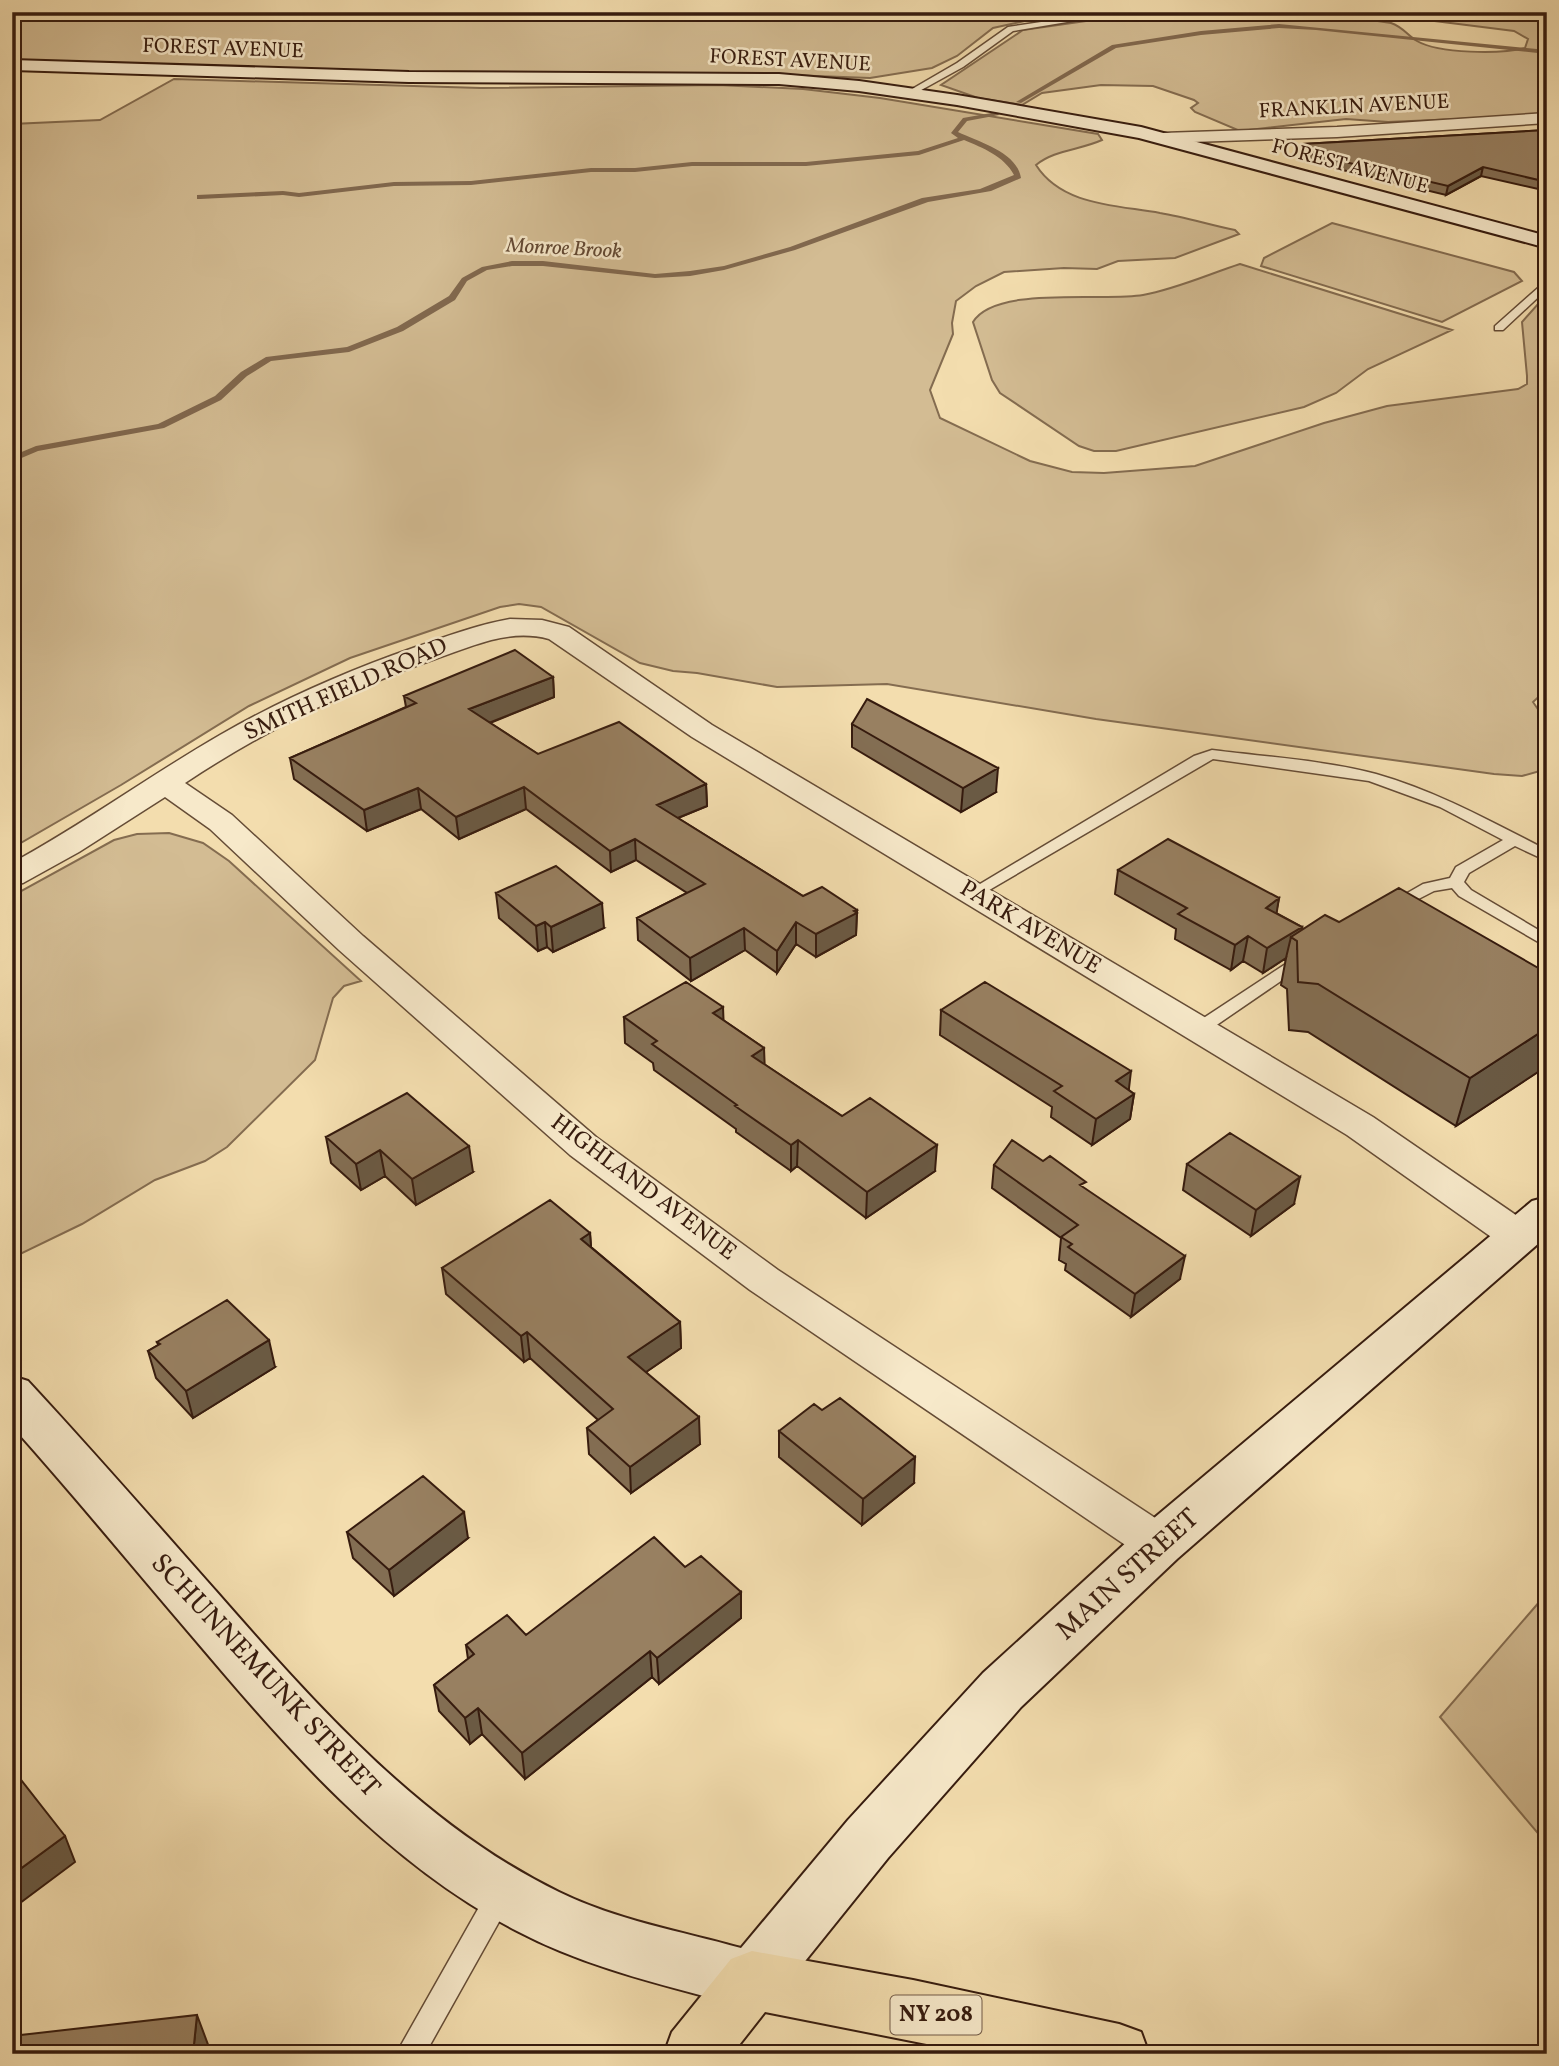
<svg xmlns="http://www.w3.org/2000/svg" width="1559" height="2066" viewBox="0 0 1559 2066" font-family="Vollkorn,serif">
	<rect width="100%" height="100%" fill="#f3ddae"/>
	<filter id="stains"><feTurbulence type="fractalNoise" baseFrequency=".00286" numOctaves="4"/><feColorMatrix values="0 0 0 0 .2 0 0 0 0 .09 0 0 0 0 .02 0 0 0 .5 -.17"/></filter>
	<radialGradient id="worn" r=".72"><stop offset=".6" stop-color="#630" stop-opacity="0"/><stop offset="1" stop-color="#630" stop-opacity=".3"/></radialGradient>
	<path fill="#d3bc93" stroke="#846c50" stroke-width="2" d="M12,12h1073l-47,6 -45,10 -36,28 -25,12 -62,10 -107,-4 -308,-1 -443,-11z
		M1149,12h168l74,11c12,4 16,12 26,18 22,13 84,13 108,7l3,-9 -14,-8 -151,-19h184v103l-159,7 -42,-3 -106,12 -45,-19 -4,-4 7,-5 -4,-3 -41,-14 -52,-1 -59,8 -20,12 -44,-7 -37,-13 82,-55z
		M174,79l307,9 237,-3 85,4 77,9 218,36 4,6c-22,10 -48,10 -66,25 26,41 81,40 124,48 25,4 50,12 75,17l4,4 -64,24 -57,3 -21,8 -33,-1 -60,4 -28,14 -20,15 -4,22 1,11 -23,56 10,28 90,43 42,11 32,1 91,-7 129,-43 63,-17 131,-17 9,-5v-8l-5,-54 24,-27 1,316 -3,2 3,12v64l-14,13c18,24 14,39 14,67l-25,7 -28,-2 -398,-55 -209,-35 -110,3 -80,-14 -24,-2 -33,-8 -99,-56 -22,-3 -19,3 -150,51 -101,48 -128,79 -109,63v-724l88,-4z
		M1332,223l182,49 8,9 -80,41 -181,-56 3,-8z
		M1240,264l212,66 -84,39 -32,24 -32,14 -188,44h-22l-15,-5 -79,-53 -8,-13 -19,-58c22,-37 131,-20 170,-27 33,-6 66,-21 97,-31z
		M169,833l34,10 26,18 132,120 -17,5 -11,12 -18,62 -88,87 -22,14 -50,19 -73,44 -70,34v-362l102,-56 23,-6z
		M1547,1593v251l-107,-127z"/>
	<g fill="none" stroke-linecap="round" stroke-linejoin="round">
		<path fill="#81684e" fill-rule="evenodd" d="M1279,24l268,26v4l-231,-24 -37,-2 -78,7 -85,13 -95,55 -5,-1 96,-57 89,-14z
			M997,112l2,3 -32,6 -9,11c21,10 59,20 63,46l-30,13 -63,11 -133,48 -71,20 -34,6 -35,2 -112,-12h-31l-25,4 -20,11 -12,19 -52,31 -54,21 -78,9 -24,15 -26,24 -57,28 -126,23 -26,11v-6l24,-10 122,-22 57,-28 26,-24 25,-15 81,-10 50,-20 52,-31 13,-18 20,-11 30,-6h31l112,13 35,-3 34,-5 66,-19 132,-49 58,-9 34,-14c-10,-19 -31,-27 -50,-35l-45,15 -113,11h-114l-57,6h-44l-120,13 -77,1 -95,11 -16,-2 -83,4h-3v-4l86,-4 16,2 95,-11 77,-1 120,-13h44l57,-6h114l112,-11 40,-13 -7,-5 12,-15z"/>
		<g stroke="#654c36" stroke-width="3">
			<path id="lane" d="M1108,12h19l-114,19 -50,36 -49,27 -7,-2 50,-29 51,-36z
				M1547,280v9l-44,41h-8v-4z
				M1212,750c54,7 111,10 164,24 60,17 116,48 171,76v11l-32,-15 -46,27 -5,9 7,8 76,45v12l-88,-51 -7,-8 -18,3 -37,19h-12l-2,-3 40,-23 27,-6 6,-11 47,-27 -63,-33 -71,-26 -156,-22 -234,137 -6,2 -8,-5 229,-137z
				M1304,952l8,5 -2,4 -105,72h-12l-3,-4 3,-4z
				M500,1882l9,4 4,9 -4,9 -84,150h-29l95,-168z"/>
		</g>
		<g stroke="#654c36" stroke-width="3">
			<path id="street" d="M1547,113v10l-210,14 -174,6 -9,-5 9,-5 174,-6z
				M510,619l32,1 27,7 143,98 661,392 159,109 6,10 -6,10 -14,4 -14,-4 -157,-111 -655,-398 -143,-98c-40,-11 -76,7 -114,20 -88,31 -172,72 -250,124l47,32 131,121 233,201 182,133 397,261 7,13 -7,13 -16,6 -16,-6 -393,-267 -180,-135 -231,-205 -129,-121 -45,-32 -86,55 -56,31 -11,2v-22c72,-39 137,-87 208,-128 61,-35 127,-64 193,-87 32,-11 63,-23 97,-29z"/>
		</g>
		<g stroke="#361b0e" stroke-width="4">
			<path id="secondary" d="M12,60l397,12 370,2 80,7 98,14 184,32 406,109v12l-408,-110 -182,-33 -98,-14 -80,-7 -370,-2 -397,-12z
				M1547,1197v39l-370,323 -156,148 -133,151 -115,143 -21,8c-79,-22 -161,-39 -235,-78 -132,-68 -232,-185 -326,-296 -60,-70 -118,-141 -179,-209v-50l16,5c64,69 125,139 187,209 100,114 206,235 344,302 57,28 121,39 182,56l107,-128 135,-147 158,-144 391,-328z"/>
		</g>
		<g stroke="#361b0e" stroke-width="4">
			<path id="primary" d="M752,1951l161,29 206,44 22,8 8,22h-172l-212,-42 -33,42h-68l8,-22 59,-73z"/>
		</g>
		<use href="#lane" fill="#f7e9ca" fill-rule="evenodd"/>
		<use href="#street" fill="#f7e9ca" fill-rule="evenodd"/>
		<use href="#secondary" fill="#f7e9ca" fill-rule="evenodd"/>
		<use href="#primary" fill="#f3ddae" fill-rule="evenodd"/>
	</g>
	<path fill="#836e53" stroke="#361b0e" stroke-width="2" d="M1547,130v61l-66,-15 -35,19 -145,-35 2,-16z
		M553,677l1,20 -64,26 48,31 168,30 1,22 -29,12 125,78 54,16 -1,23 -40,22 -20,-13 -19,29 -32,-23 -54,31 -53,-41 -1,-22 50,-25 -51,-33 -25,12 -85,-63 -67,30 -38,-30 -54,22 -73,-52 -4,-21 116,-51 -2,-11z
		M852,724l144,68 -35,20 -109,-65z
		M1118,870l161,28 -3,15 26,14 -1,3 38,-8 208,51v93l-91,60 -148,-94 -19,-2 -2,-41 -6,-4 5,-27 -23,15 -20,-12 -12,9 -56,-31 1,-10 -61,-35z
		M496,893l108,35 -51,24 -6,-5 -9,4 -39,-33z
		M723,1007v13l41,28v16l78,52 93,55 -69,47 -69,-52 -6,5 -55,-39v-3l-82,-59 -1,-7 -28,-20 -1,-26z
		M941,1010l188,80 5,4 -4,25 -38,26 -41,-28 1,-10 -112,-72z
		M326,1137l147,35 -57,33 -31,-29 -24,14 -30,-27z
		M1187,1164l107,40 -43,32 -68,-46z
		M994,1165l91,24 95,90 -49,38 -66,-47 1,-6 -7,-4 2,-22 -69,-50z
		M590,1233l1,14 89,75 1,26 -35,24 54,72 -69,49 -42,-39 -2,-26 11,-8 -68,-62 -6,4 -78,-68 -4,-26z
		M157,1342l118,25 -82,51 -37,-40 -8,-27 10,-6z
		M779,1431l135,52 -52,42 -83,-68z
		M347,1532l121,6 -74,58 -41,-38z
		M685,1567l56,25v26l-82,66 -7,-7 -127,102 -43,-45 -12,10 -31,-33 -5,-26 34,-26 -2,-14 60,-10z"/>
	<path fill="#6a5a44" stroke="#361b0e" stroke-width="2" d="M1483,167l-2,9 -35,19 2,-9z
		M553,677l1,20 -83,33 -2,-21z
		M998,768l-2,24 -35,20 2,-24z
		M706,784l1,22 -49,20 -1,-21z
		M524,787l2,22 -67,30 -3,-22z
		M418,788l3,21 -54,22 -3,-21z
		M635,839l1,21 -25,12 -1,-21z
		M1279,898l-4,25 -9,-15z
		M602,903l2,25 -51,24 -2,-25z
		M857,910l-1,25 -40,22v-23z
		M545,922l2,25 -9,4 -2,-25z
		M796,922v22l-19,29v-22z
		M1302,927l-5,23v-9l-6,-4 -5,21 -23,15 4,-25z
		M744,928l1,22 -54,31 -1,-23z
		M1248,936l-5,25 -12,9 4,-25z
		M723,1007l1,25 -11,-19z
		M1547,1028v38l-91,60 14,-48z
		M764,1048l1,26 -13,-18z
		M1131,1071l-3,26 -12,-16z
		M1134,1094l-4,25 -38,26 4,-26z
		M798,1140l-1,26 -6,5v-26z
		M937,1145l-2,26 -69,47 1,-26z
		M469,1146l4,26 -57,33 -4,-26z
		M380,1150l5,26 -24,14 -5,-26z
		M1300,1177l-6,27 -43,32 5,-26z
		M590,1233l2,26 -11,-20z
		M1185,1256l-5,23 -49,38 4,-23z
		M680,1322l1,26 -51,35 -2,-26z
		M527,1332l3,26 -6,4 -3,-26z
		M269,1340l6,27 -82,51 -7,-27z
		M699,1417l1,27 -69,49 -1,-26z
		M915,1457l-1,26 -52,42 1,-26z
		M464,1512l4,26 -74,58 -5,-26z
		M741,1592v26l-82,66 -2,-26z
		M650,1651l2,26 -127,102 -3,-26z
		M478,1708l4,26 -12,10 -5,-26z
		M65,1836l10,26 -63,47v-34z
		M197,2015l13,35v4h-17z"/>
	<path fill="#988061" stroke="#361b0e" stroke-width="2" d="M1547,130v52l-64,-15 -35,19 -146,-34 1,-8z
		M515,650l38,27 -84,32 69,45 81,-32 87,62 -49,21 146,91 19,-9 35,23 -3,1 3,2 -41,21 -20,-12 -19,29 -33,-23 -54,30 -53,-40 68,-34 -70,-45 -25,12 -86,-64 -68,30 -38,-29 -54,22 -74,-52 126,-55 -12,-7z
		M867,699l131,69 -35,20 -111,-64z
		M1168,839l111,59 -13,10 36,19 -35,21 -19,-12 -13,9 -57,-31 9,-6 -69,-38z
		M556,866l46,37 -51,24 -6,-5 -9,4 -40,-33z
		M1399,888l148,85v55l-77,50 -152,-94 -20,-2 -1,-41 -6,-4 34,-22 14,7z
		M686,982l37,25 -10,6 51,35 -12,8 90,60 28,-18 67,47 -70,47 -69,-52 -7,5 -56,-39 2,-1 -85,-61 5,-3 -33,-24z
		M985,982l146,89 -15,10 18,13 -38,25 -42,-28 8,-5 -121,-76z
		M407,1093l62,53 -57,33 -32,-29 -24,14 -30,-27z
		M1230,1133l70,44 -44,33 -69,-46z
		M1012,1140l31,21 7,-5 36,26 -6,3 105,71 -50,38 -67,-47 4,-3 -11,-7 17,-12 -84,-60z
		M550,1200l40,33 -9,6 99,83 -52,35 71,60 -69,50 -43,-39 26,-19 -86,-77 -6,4 -79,-68z
		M227,1300l42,40 -83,51 -38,-40 12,-7 -3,-2z
		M840,1398l75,59 -52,42 -84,-68 35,-27 8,6z
		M423,1476l41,36 -75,58 -42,-38z
		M654,1537l31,30 16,-11 40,36 -84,66 -7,-7 -128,102 -44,-45 -13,10 -31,-33 40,-31 -8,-9 41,-30 19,20z
		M18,1776l47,60 -53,39v-95z
		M197,2015l-4,39h-181v-18z"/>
	<g text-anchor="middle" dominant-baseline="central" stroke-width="5" stroke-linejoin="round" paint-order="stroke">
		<g font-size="21" fill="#361b0e" stroke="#f7e9ca">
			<text transform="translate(223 49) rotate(2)">FOREST AVENUE</text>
			<text transform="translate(790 61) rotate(3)">FOREST AVENUE</text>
			<text transform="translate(1354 107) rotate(-3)">FRANKLIN AVENUE</text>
			<text transform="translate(1350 167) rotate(15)">FOREST AVENUE</text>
		</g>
		<g font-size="21" font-style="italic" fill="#624833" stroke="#f7e9ca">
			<text transform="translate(564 249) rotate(3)">Monroe Brook</text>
		</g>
		<rect fill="#f7e9ca" stroke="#705946" stroke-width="2" x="890.5" y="1995.5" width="91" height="39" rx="5"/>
		<g font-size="23" font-weight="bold" fill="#361b0e">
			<text x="936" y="2015">NY 208</text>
		</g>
		<g font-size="24" fill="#361b0e" stroke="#f7e9ca">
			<text transform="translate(346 690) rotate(-24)">SMITH FIELD ROAD</text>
			<text transform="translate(1030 928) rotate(31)">PARK AVENUE</text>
			<text transform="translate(643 1188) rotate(37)">HIGHLAND AVENUE</text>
		</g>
		<g font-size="28" fill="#361b0e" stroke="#f7e9ca">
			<text transform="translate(1128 1575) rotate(-42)">MAIN STREET</text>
			<text transform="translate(265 1676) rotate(47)">SCHUNNEMUNK STREET</text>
		</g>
	</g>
	<rect width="1559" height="2066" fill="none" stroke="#f3ddae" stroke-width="42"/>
	<rect x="14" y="14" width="1531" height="2038" fill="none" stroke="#361b0e" stroke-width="3.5"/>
	<rect x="21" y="21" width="1517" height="2024" fill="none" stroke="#361b0e" stroke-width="2"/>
	<rect width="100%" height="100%" filter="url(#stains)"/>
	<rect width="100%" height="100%" fill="url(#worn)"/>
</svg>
